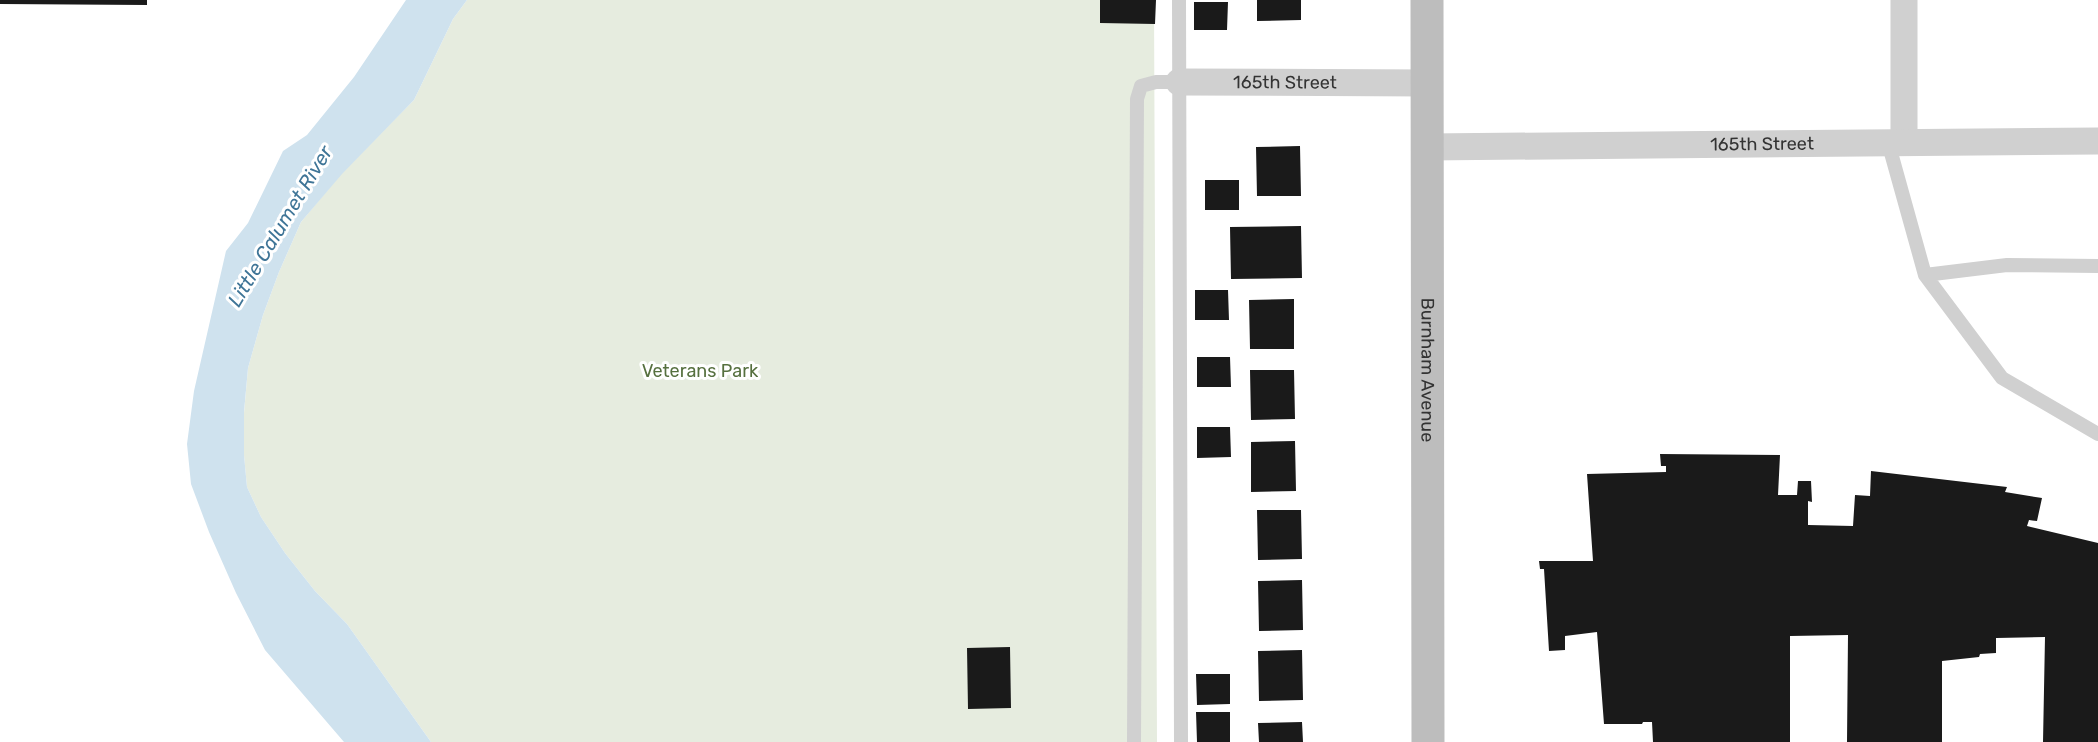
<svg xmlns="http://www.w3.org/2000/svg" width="2098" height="742" viewBox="0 0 2098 742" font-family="Rubik,sans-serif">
	<rect width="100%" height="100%" fill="#fff"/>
	<path fill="#e6ecdf" d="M467,0h687l3,742h-726l-84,-118 -32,-33 -30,-38 -24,-36 -14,-30 -3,-32v-42l4,-45 15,-53 16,-43 22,-50 40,-48 73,-74 39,-81z"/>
	<path fill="#cfe2ee" d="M406,0h61l-14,19 -39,81 -72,74 -41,48 -22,50 -16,43 -15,53 -4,44v43l3,32 14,30 24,36 30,38 32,33 84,118h-87l-79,-92 -29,-57 -27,-61 -18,-48 -4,-40 7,-53 32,-140 22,-28 35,-72 24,-16 47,-58z"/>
	<path fill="#1a1a1a" d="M0,0h147v5l-147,-1z
		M1100,0h56l-1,24 -55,-1z
		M1257,0h44v20l-44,1z
		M1194,2h34l-1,28h-33z
		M1300,146l1,50h-44l-1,-49z
		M1205,180h34v30h-34z
		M1301,226l1,52 -71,1 -1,-52z
		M1195,290h33l1,30h-34z
		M1294,299v50h-44l-1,-49z
		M1197,357h33l1,30h-34z
		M1250,370h44l1,49 -44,1z
		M1197,427h33l1,30 -34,1z
		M1295,441l1,50 -45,1v-50z
		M1660,454l120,1 -2,40h19l1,-14h13l1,21 -4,-1v24l45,1 2,-31 15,1 1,-25 136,16 -2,5 37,6 -5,23 -8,-1 -2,6 71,17v199h-55l2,-105 -49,1v15l-16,1 -1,3 -37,4v81h-95l1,-107 -58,1v106h-137l-1,-20h-9l-1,2h-38l-7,-92 -32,4v14l-16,1 -5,-82h-4l-1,-8h54l-6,-87 79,-2v-6h-5z
		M1257,510h44l1,49 -44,1z
		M1302,580l1,50 -44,1 -1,-50z
		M1010,647l1,61 -43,1 -1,-61z
		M1302,650l1,50 -44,1 -1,-50z
		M1196,674h34v30l-33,1z
		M1196,712h34v30h-33z
		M1302,722l1,20h-44l-1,-19z"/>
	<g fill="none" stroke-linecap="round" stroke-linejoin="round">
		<path stroke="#d0d0d0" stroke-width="14" d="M1179,0l2,742
			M1888,142l37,133 77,103 96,56
			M1925,275l82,-10 91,1
			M1134,742l3,-643 4,-13 15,-4h23"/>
		<g stroke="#d0d0d0" stroke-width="27">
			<path d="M1904,0v142"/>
			<path id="s1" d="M1179,82l249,1"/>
			<path id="s2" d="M1428,147l670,-6"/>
		</g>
		<path stroke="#bdbdbd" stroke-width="33" id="s3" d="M1427,0l1,742"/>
	</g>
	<g text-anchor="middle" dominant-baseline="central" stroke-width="6" stroke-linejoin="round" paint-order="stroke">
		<g font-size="18" fill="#333" stroke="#fff">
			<text stroke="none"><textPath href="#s1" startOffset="106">165th Street</textPath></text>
			<text stroke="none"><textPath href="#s2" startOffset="334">165th Street</textPath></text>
			<text stroke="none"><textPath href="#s3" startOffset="370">Burnham Avenue</textPath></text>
		</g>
		<g font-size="18" fill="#56703f" stroke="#fff">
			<text x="700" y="371">Veterans Park</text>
		</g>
		<g font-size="20" font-style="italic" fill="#3f7597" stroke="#fff">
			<text transform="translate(280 226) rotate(-59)">Little Calumet River</text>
		</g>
	</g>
</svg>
